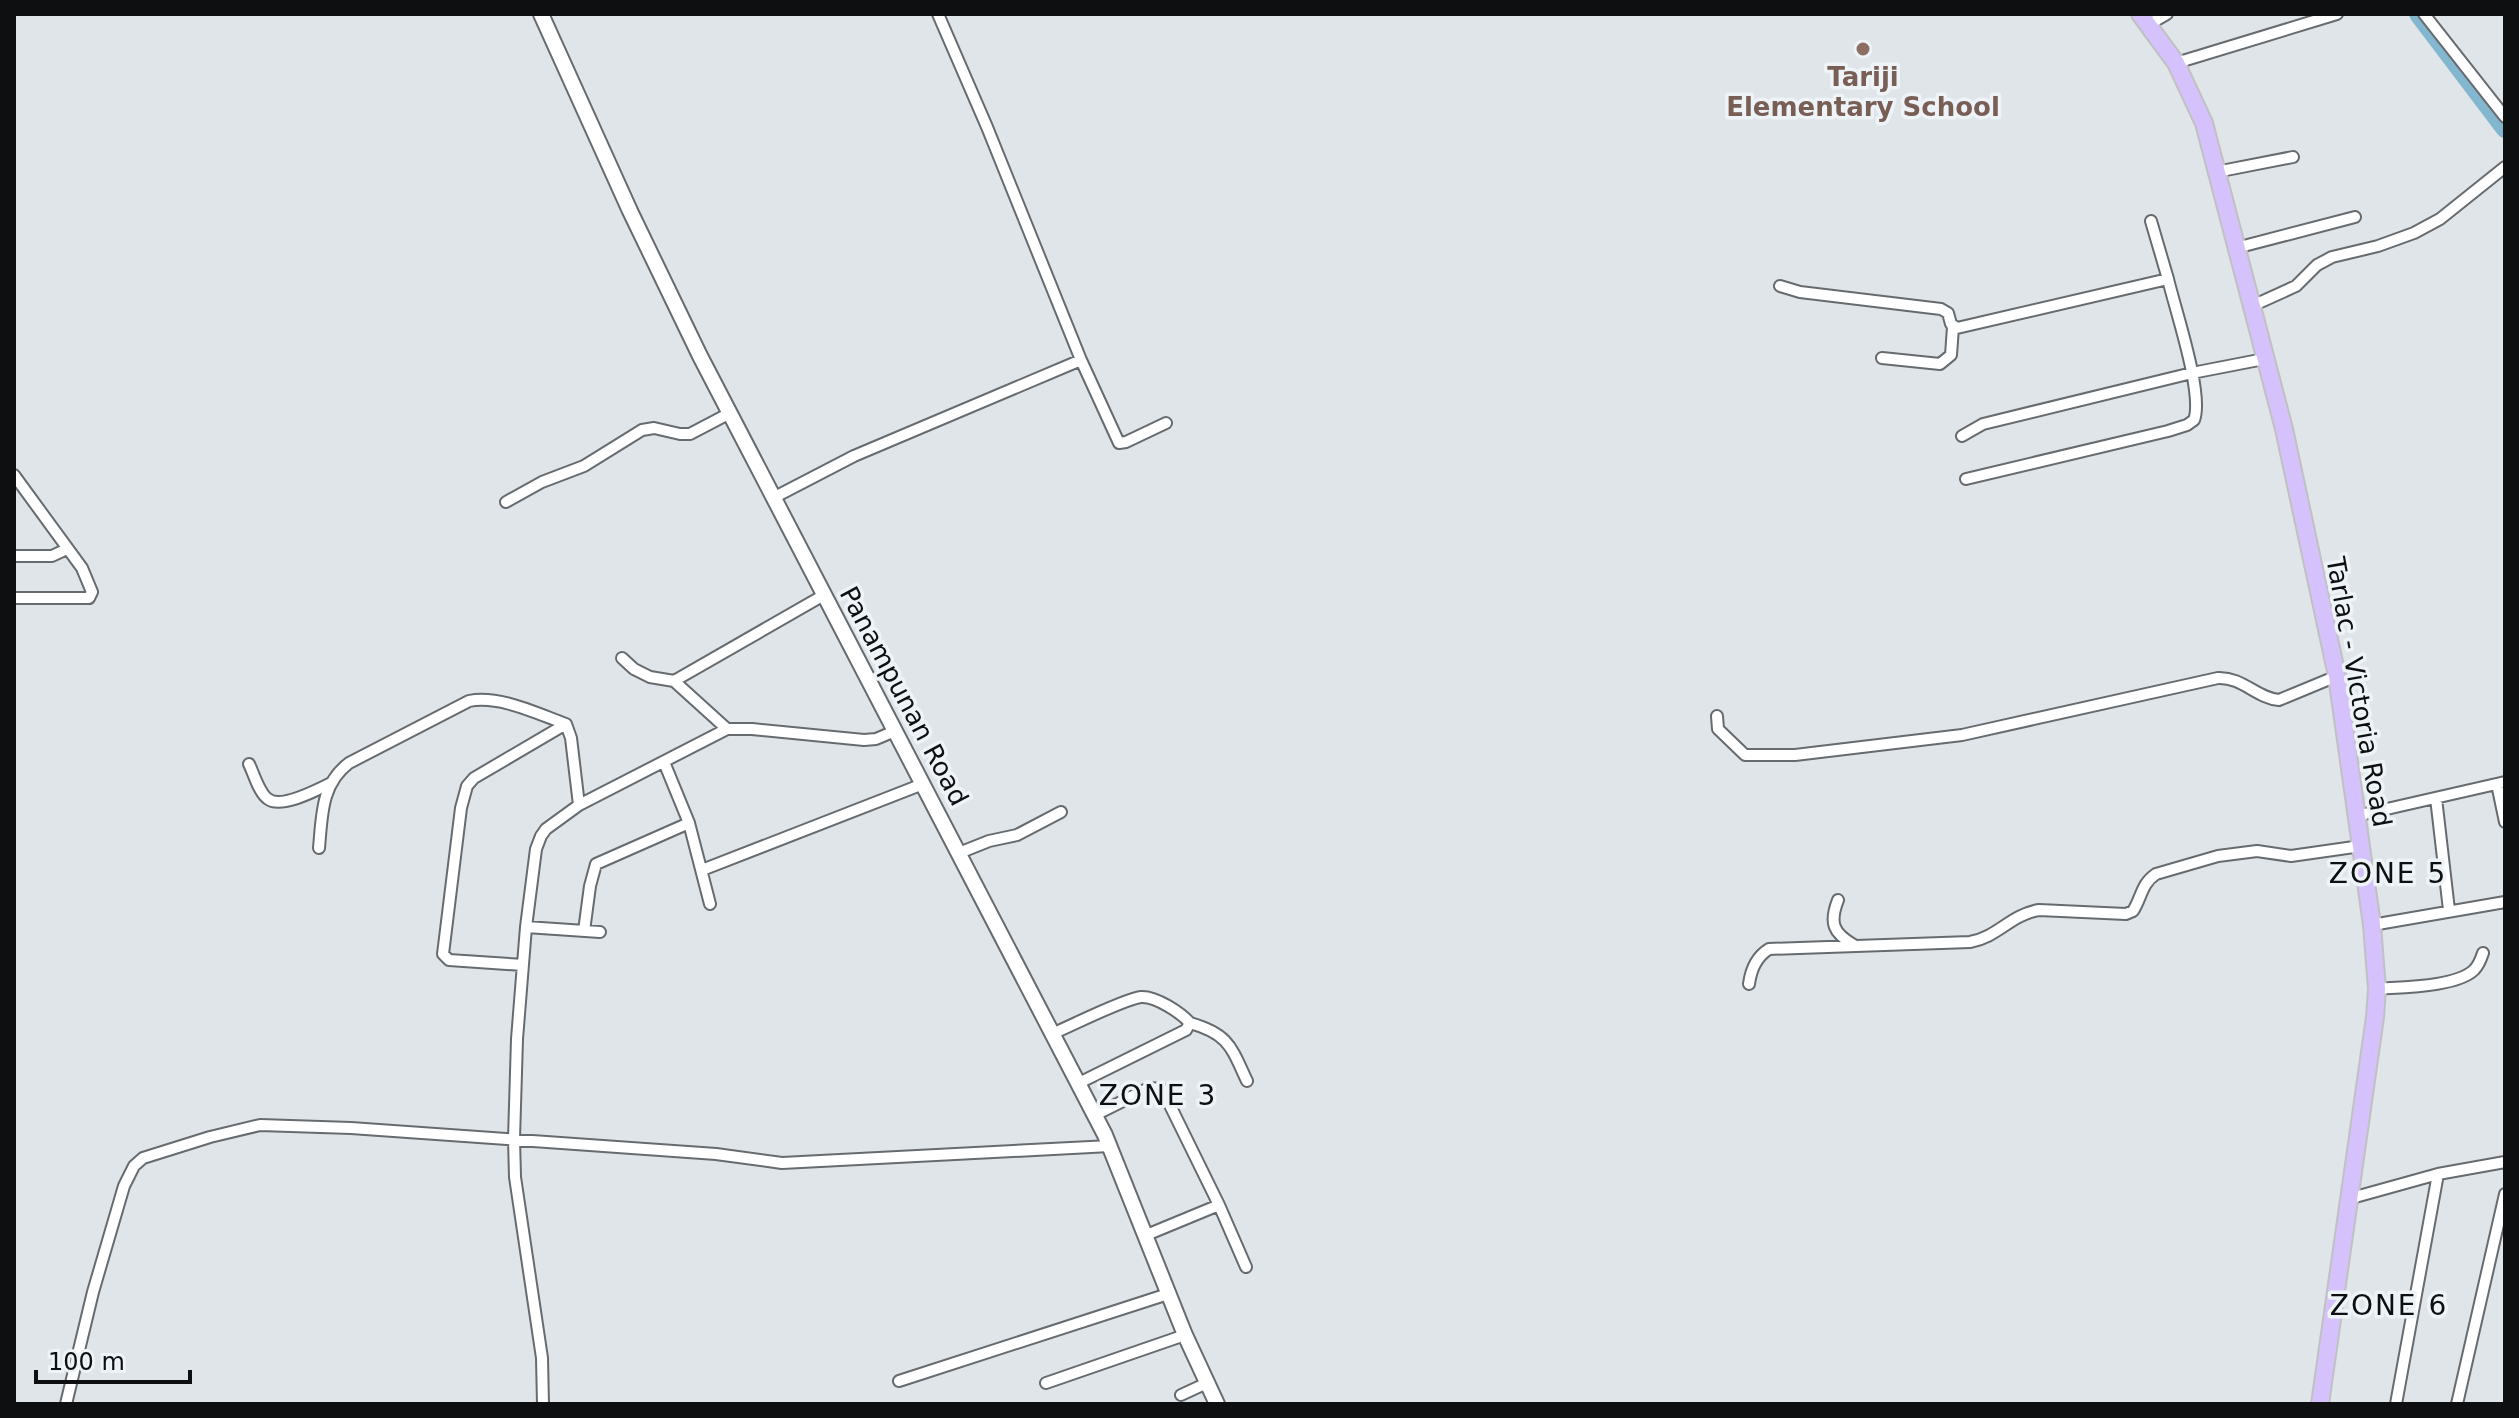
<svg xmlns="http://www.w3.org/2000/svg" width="2519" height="1418" viewBox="0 0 2519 1418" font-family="'DejaVu Sans',sans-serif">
	<rect width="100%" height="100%" fill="#e0e5ea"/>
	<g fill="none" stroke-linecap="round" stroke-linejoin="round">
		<path stroke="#83b7d0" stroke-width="18" d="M2418,14l87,115"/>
		<g stroke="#666b6f" stroke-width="14">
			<path id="street" d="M938,14l49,113 94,233
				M2424,14l81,103
				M2148,25l19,-11
				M2176,63l161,-49
				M2216,172l77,-15
				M2151,221l17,58
				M2236,248l119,-31
				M1780,286l20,6 141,17 7,4 3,11 6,4 211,-49c7,30 36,115 26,141l-7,5 -19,6 -202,48
				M2252,306l44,-20 21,-21 15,-8 46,-11 36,-13 26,-14 65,-52
				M1882,358l58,6 11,-9 2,-28
				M1962,436l21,-12 209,-51 72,-14
				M14,475l68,93 10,24 -3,6h-75
				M773,498l81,-42 227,-96 38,83 7,-1 40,-19
				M506,502l36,-20 42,-16 58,-36 12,-2 26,6h10l40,-21
				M14,556h38l15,-7
				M622,658l12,11 16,8 24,4 53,48
				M674,681l150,-86
				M1717,716l1,13 27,26h50l167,-20 256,-57c25,-1 38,20 61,22l58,-24
				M249,764c5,10 10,29 19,35 13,10 49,-9 63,-16
				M2497,784l8,38
				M2436,798l13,112
				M2356,816l149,-34
				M689,823l21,81
				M319,848c3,-32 2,-64 30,-85l120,-62c31,-6 69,13 97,23l5,14 8,67
				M959,853l30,-12 28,-6 44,-23
				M702,870l221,-86
				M1838,900c-9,23 -5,33 16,45
				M2372,925l133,-23
				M526,927l74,5
				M584,931l6,-45 6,-22 93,-41 -25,-61
				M523,965l-74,-5 -6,-6 18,-146 6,-22 7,-8 92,-54
				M1749,984c2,-15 7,-27 20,-35l201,-7c28,-5 40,-27 69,-32l87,4 7,-3c9,-14 8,-27 23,-37l62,-18 39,-5 34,5 70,-10
				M2377,989c25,-2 79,-2 97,-19 5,-5 7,-11 9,-17
				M1190,1023c39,11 41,24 57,58
				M1054,1033c19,-8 70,-34 87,-36 15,-1 40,16 49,26l-4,7 -107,53
				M1095,1115l54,-27 13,1 57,116 27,62
				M2348,1199l90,-25 67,-12
				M1144,1236l75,-31
				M899,1381l269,-87
				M1046,1383l139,-48
				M1181,1395l26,-12
				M66,1404l27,-112 31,-106 10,-20 9,-8 67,-21 50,-12 91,3 365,26 66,9 328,-17
				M543,1404l-1,-46 -27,-181 -1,-38 3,-100 9,-112 10,-78 5,-13 5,-7 33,-24 148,-76h25l112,11 12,-1 19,-8
				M2396,1404l42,-230
				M2457,1404l48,-210"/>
		</g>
		<g stroke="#666b6f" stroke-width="18">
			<path id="secondary" d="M541,14l89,197 70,145 405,779 80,200 32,69"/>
		</g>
		<g stroke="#c0c1c1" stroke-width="20">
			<path id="primary" d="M2140,14l36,49 28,60 80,306 53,247 35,249 5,64 -2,28 -55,387"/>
		</g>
		<use href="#street" stroke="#fff" stroke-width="10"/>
		<use href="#secondary" stroke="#fff" stroke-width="14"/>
		<use href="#primary" stroke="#d5c1fc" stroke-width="16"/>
	</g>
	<circle fill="#8d6e63" stroke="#edf3f7" stroke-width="3" cx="1863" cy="49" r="8"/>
	<g text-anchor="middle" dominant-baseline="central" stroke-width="7" stroke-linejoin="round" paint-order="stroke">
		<g font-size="26" font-weight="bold" fill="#785e54" stroke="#edf3f7">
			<text x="1863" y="77">Tariji<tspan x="1863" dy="30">Elementary School</tspan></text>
		</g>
		<g font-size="26" fill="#0e0f11" stroke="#edf3f7">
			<text transform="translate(2359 692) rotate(80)">Tarlac - Victoria Road</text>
			<text transform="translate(904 696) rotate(62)">Panampunan Road</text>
		</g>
		<g font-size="28" letter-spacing="2" fill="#0e0f11" stroke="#edf3f7">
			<text x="2388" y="873">ZONE 5</text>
			<text x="1158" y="1095">ZONE 3</text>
			<text x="2389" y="1305">ZONE 6</text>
		</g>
	</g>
	<rect width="2519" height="1418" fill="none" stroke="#0e0f11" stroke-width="32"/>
	<path d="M36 1370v12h154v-12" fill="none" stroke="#0e0f11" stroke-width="4"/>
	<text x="48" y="1370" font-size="24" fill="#0e0f11" stroke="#edf3f7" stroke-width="6" paint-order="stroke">100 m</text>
</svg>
